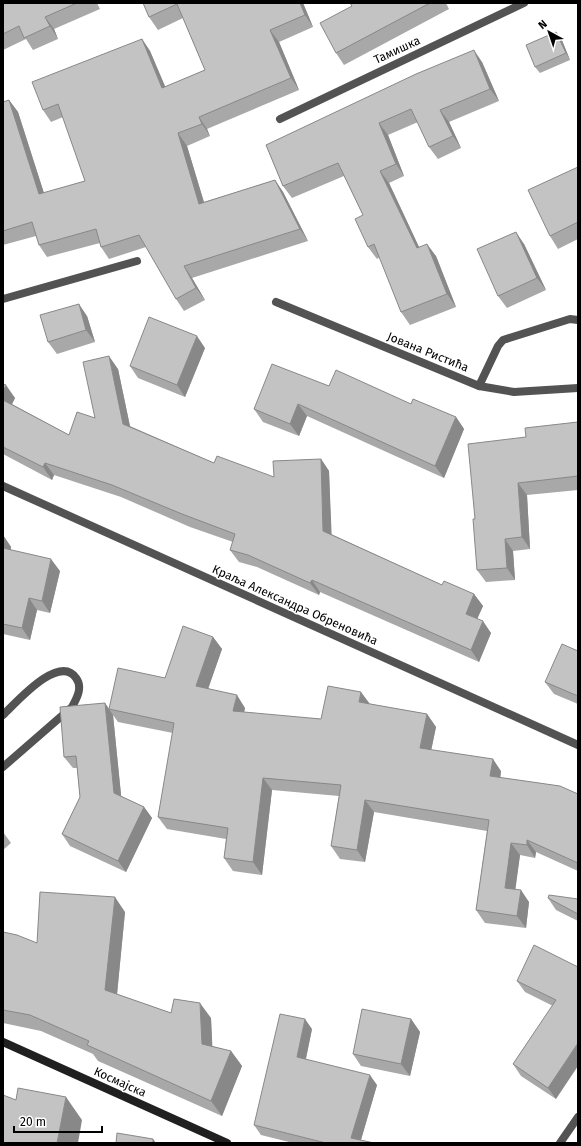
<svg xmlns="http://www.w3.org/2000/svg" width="581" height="1146" viewBox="0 0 581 1146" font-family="'Fira Sans',sans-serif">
	<rect width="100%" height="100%" fill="#fff"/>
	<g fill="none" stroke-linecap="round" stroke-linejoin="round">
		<path stroke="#535353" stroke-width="8" d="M3,299l134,-38
			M479,386l19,-40 5,-6 67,-21 8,1"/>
		<path stroke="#535353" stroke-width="8" d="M280,119l244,-116
			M276,302l203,84 35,6 64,-4
			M3,486l575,259
			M3,715c13,-12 56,-62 73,-37 7,9 1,20 -4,29l-69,60
			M560,1143l18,-26"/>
		<path stroke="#202020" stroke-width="8" d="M3,1042l224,101"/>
	</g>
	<path fill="#a8a8a8" d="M3,3h94l3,6 -46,20 4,10 -25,11 -7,-11 -23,11z
		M143,3h160l10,24 -34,15 20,48 -92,39 3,7 -23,10 17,56 71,-22 8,12 25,49 -116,37 13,22 -21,11 -8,-12 -30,-52 -37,12 -8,-12 -1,-4 -53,14 -8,-12 -3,-9 -33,9v-143l6,-2 9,12 26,81 41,-12 -22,-64 -12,5 -8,-12 99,-71 8,12 15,36 40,-17 -22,-52 -25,12 -9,-13z
		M350,3h96l3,6 -105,56 -8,-12 16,-47z
		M556,32l5,6 9,22 -30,13 -5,-6z
		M482,62l17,39 -50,21 12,26 -23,11 -9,-12 -11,-25 -30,13 16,41 -15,7 30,64 17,9 20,51 -46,18 -9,-13 -21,-55 -3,2 -9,-12 -5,-32 -19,-39 -52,22 -9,-12 -17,-41z
		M578,167v72l-20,10 -8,-13z
		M524,244l22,46 -39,18 -9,-12z
		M87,316l8,26 -38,12 -9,-12z
		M205,348l-20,49 -47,-19 -8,-12z
		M118,369l12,57 84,37 60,14 47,-18 8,12 2,63 111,51 32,9 9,12 -6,13 14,14 -12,29 -159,-70 -1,3 -62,-28 -18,-5 -9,-12 3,-8 -43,-15 -69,-30 -67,-22 -2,5 -49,-26v-70l12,14 -3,6 57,31 26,-17z
		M329,386l82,18 45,13 8,12 -20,49 -137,-62 -8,20 -36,-14 -9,-13z
		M578,422v68l-51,5 3,54 -17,2 2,29 -29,2 -9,-12 -2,-51 51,-82z
		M3,535l8,12v3l49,21 -10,42 -13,-3 -7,30 -27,-6z
		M213,637l9,12 -14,39 37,20 -1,5 77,6 48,-15 58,10 9,13 -5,23 70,21 -1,7 78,16v77l-42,-19 -1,6 -15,-3 -5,34 14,13 -3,26 -41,-5 -9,-13 11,-79 -113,-19 -9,50 -25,-3 -9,-13 8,-50 -67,-6 -10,85 -29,-4 -9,-13 2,-19 -59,-10 -9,-12 15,-84 -55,-11 -5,-7 8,81 23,11 8,11 -26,54 -56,-26 -8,-12 18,-37 -3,-29h-4l-9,-11 41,-54 4,6 56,-31z
		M578,651v53l-24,-10 -9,-12z
		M3,832l8,11 -8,7z
		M548,898l30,1v22l-22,-11z
		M125,912l-8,82 54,19 40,5 1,28 19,5 11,15 -20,50 -124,-55 -5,-7 -52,-23 -38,-8v-91l34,11z
		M578,967l-22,132 -35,-23 -8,-12 40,-58 -28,-14 -8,-11z
		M411,1019l9,13 -10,44 -49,-10 -8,-12z
		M312,1029l-6,30 71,26 -16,55 13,3h-81l-32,-8 -7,-10z"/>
	<path fill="#888" d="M300,3h3l10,24 -8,-12z
		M45,17l9,12 4,10 -8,-13z
		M270,30l9,12 20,48 -8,-12z
		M556,32l5,6 9,22 -4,-7z
		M142,39l8,12 21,49 -9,-12z
		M474,50l8,12 17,39 -9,-12z
		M9,100l9,12 30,94 -9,-12z
		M440,110l9,12 12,26 -8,-12z
		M199,117l8,12 3,7 -8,-12z
		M379,123l9,12 16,41 -8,-12z
		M178,133l9,13 21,70 -9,-12z
		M380,171l9,12 36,77 -8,-12z
		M275,180l8,12 25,49 -8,-12z
		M516,232l8,12 22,46 -9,-12z
		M427,244l9,12 20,51 -9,-13z
		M184,266l8,12 13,22 -9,-12z
		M79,304l8,12 8,26 -9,-12z
		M197,336l8,12 -20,49 -8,-12z
		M109,356l9,13 14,67 -9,-12z
		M6,385l9,13 -6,12 -6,-8v-10z
		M298,404l9,12 -8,20 -9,-12z
		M456,417l8,12 -20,49 -9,-12z
		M321,459l8,12 3,72 -9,-12z
		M45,463l9,12 -2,5 -9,-13z
		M518,483l9,12 3,54 -8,-12z
		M3,535l8,12 -3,12 -5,-7z
		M505,539l8,12 2,29 -8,-12z
		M51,559l9,12 -10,42 -8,-12z
		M312,580l8,12 -1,3 -9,-12z
		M474,594l9,12 -9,20 -8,-12z
		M29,598l8,12 -7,30 -8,-12z
		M483,621l8,12 -12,29 -8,-12z
		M213,637l9,12 -17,49 -9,-12z
		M3,678l1,15 -1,-2z
		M361,692l9,12 -11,-2z
		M237,695l8,13 -4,16 -8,-13z
		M105,703l8,12 9,89 -8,-11z
		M427,714l9,13 -7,34 -9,-13z
		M493,759l8,12 -2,18 -9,-13z
		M263,778l9,12 -10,85 -9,-13z
		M365,800l9,12 -9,50 -8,-12z
		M144,807l8,11 -26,54 -8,-11z
		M527,840l9,12 -1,6 -8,-13z
		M511,843l9,12 -6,45 -9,-12z
		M521,890l8,12 -3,26 -9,-12z
		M115,897l10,15 -9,93 -11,-15z
		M200,1003l11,15 2,41 -11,-15z
		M305,1019l7,10 -8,38 -7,-10z
		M411,1019l9,13 -10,44 -9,-12z
		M578,1043v23l-22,33 -8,-11z
		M231,1051l11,15 -20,50 -11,-15z
		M370,1075l7,10 -17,58 -9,-5z
		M66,1097l16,23 -4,23h-21z
		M153,1139l3,4h-3z"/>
	<path fill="#c3c3c3" stroke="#888" d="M3,3h74l-32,14 5,9 -26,12 -5,-12 -16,8z
		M143,3h157l5,12 -35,15 21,48 -92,39 3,7 -24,9 21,71 76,-24 25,49 -116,37 12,22 -20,11 -37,-64 -38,12 -5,-18 -57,16 -7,-23 -29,9v-129l6,-2 30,94 46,-13 -27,-77 -15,6 -11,-28 110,-43 20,49 43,-18 -28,-66 -28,13z
		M350,3h80l-94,50 -16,-30 32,-17z
		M556,32l10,21 -31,14 -9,-22z
		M474,50l16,39 -50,21 13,26 -24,11 -18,-38 -32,14 17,41 -16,7 37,77 10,-4 20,50 -46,18 -27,-68 -6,3 -13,-28 8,-4 -25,-52 -55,23 -17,-41 150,-71z
		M578,167v55l-28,14 -22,-46z
		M516,232l21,46 -39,18 -21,-47z
		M79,304l7,26 -38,12 -8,-27z
		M149,317l48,19 -20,49 -47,-19z
		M109,356l14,68 91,39 3,-7 57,21 -1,-16 48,-2 2,72 119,54 2,-4 30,13 -8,20 17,7 -12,29 -159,-70 -2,3 -62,-28 -18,-5 5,-16 -53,-20 -70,-29 -67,-22 -2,4 -40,-20v-47l66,35 8,-23 18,6 -12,-56z
		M272,364l57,22 7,-16 75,34 2,-5 43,18 -21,49 -137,-62 -8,20 -36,-15z
		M3,384l3,1 -3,7z
		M578,422v54l-60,7 4,54 -17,2 2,29 -30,2 -4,-51h2l-7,-75 58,-7 -1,-9z
		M3,548l48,11 -9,42 -13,-3 -7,30 -19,-4z
		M183,626l30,11 -17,49 41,9 -4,16 88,8 7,-33 33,6 -2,10 68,12 -7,34 73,11 -3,17 70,10 18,8v69l-51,-23v5l-16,-2 -6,45 16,2 -4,26 -41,-6 13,-90 -124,-20 -8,50 -26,-4 10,-61 -78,-7 -10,84 -29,-4 4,-30 -70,-11 16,-94 -65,-14 9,-41 47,10z
		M562,644l16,7v45l-33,-14z
		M105,703l9,90 30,14 -26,54 -56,-27 18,-37 -4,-41 -12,1 -4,-50z
		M40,892l75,5 -10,93 66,23 3,-14 26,4 2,41 29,7 -20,50 -124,-56 2,-4 -59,-26 -27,-5v-78l14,3 20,8z
		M549,895l29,4v15l-30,-16z
		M534,945l44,22v76l-30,45 -35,-24 43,-64 -39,-19z
		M362,1009l49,10 -10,45 -48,-10z
		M280,1014l25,5 -8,38 73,18 -19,63 23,5h-48l-72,-18z
		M18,1088l48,9 -9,46h-54v-48l13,5z
		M117,1133l36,6v4h-37z"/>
	<g text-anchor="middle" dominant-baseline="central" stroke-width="3" stroke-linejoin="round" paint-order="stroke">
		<g font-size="12" fill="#000" stroke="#fff">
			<text transform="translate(397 50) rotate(-25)">Тамишка</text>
			<text transform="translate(428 352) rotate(22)">Јована Ристића</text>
			<text transform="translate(295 605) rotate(24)">Краља Александра Обреновића</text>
			<text transform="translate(120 1082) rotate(24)">Космајска</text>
		</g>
	</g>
	<rect width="581" height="1146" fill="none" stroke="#000000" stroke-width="8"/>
	<g transform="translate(549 32) rotate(320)" stroke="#ffffff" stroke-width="3" paint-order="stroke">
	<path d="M0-3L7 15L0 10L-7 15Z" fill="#000000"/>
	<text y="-6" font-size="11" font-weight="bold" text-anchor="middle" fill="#000000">N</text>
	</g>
	<path d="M14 1126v6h88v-6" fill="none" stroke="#000000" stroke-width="2"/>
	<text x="20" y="1126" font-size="12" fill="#000000" stroke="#ffffff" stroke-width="3" paint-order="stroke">20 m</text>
</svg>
